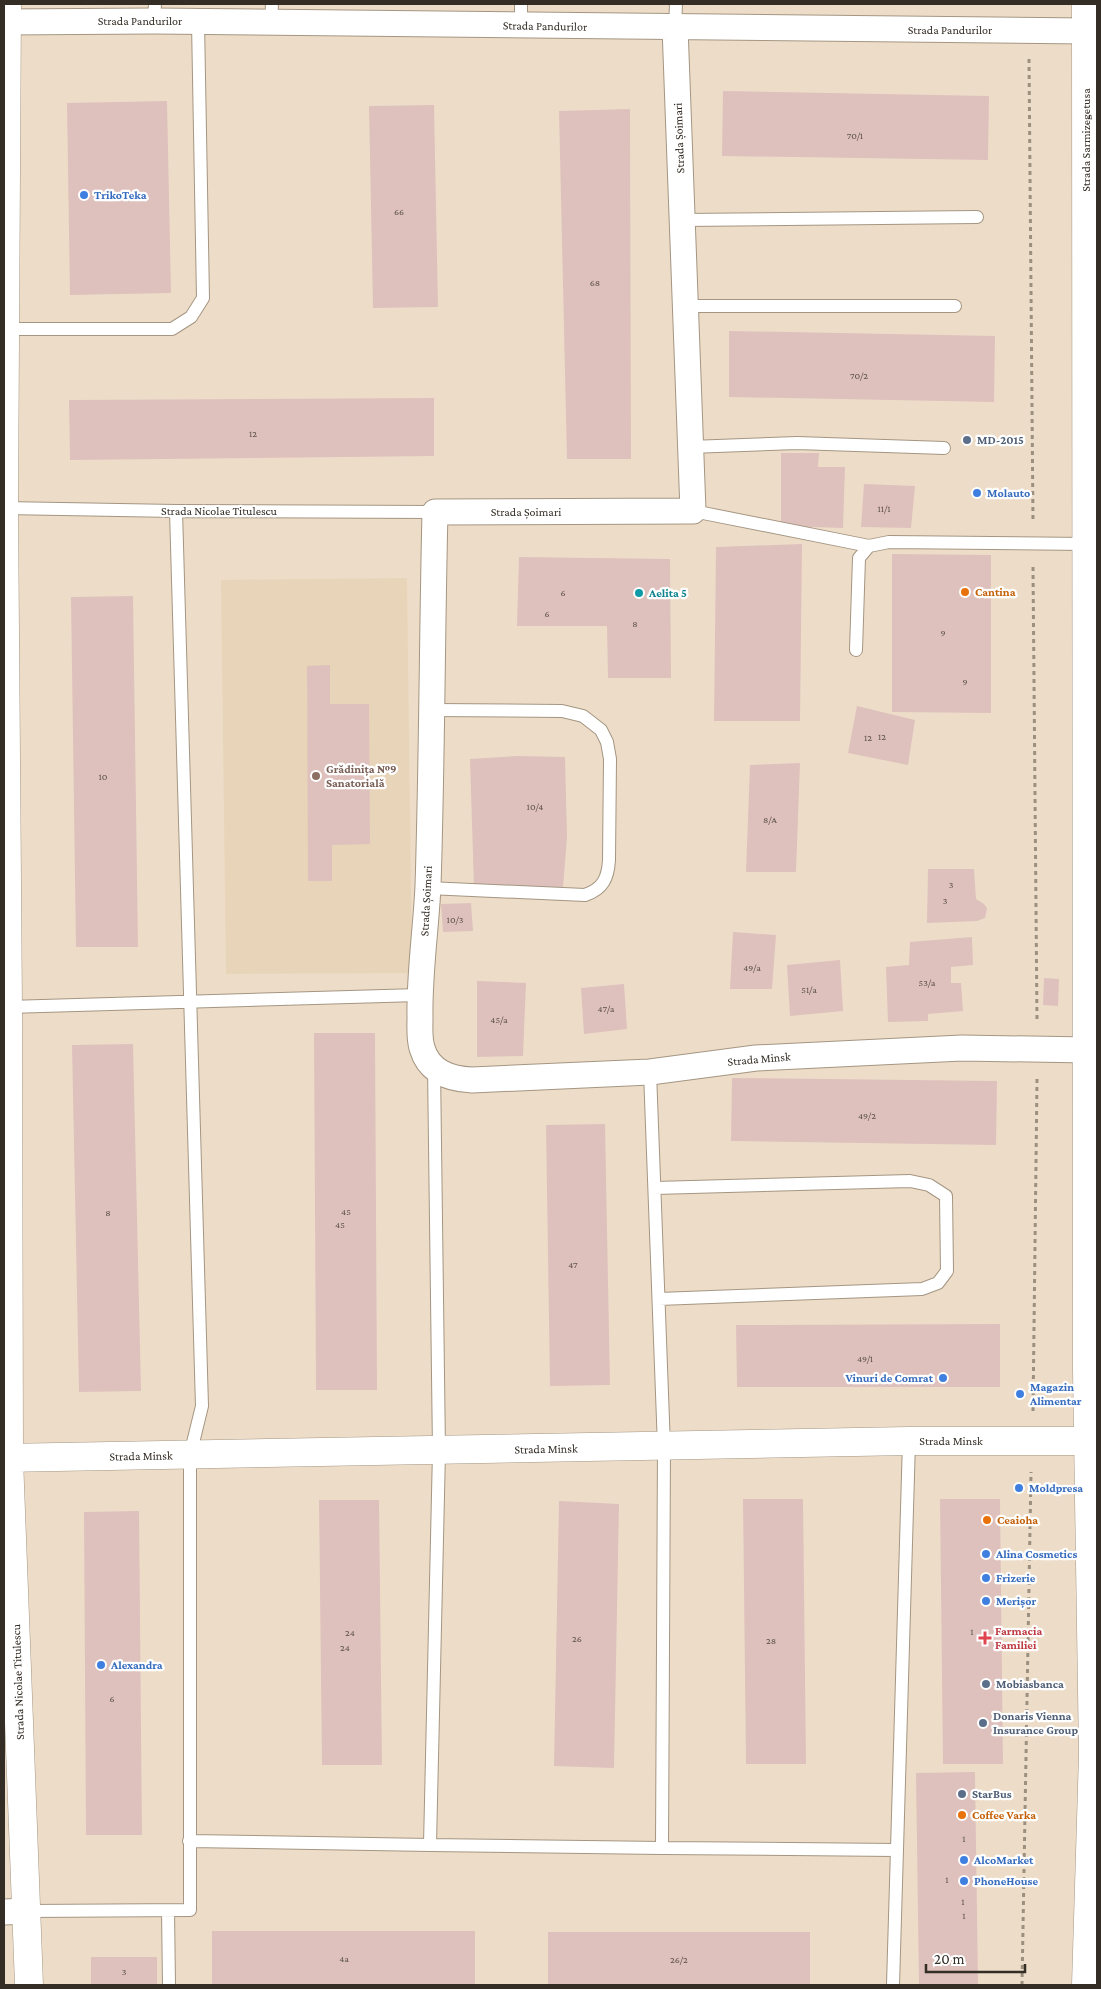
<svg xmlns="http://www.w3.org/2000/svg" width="1101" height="1989" viewBox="0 0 1101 1989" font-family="'Crimson Pro',serif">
	<rect width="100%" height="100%" fill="#edddc8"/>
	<path fill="#e8d4b8" d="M407,578l5,395 -186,1 -5,-394z"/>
	<path fill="#dec1bd" d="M723,91l266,5 -1,64 -266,-4z
		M167,101l4,192 -101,2 -3,-192z
		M434,105l4,202 -65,1 -4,-202z
		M630,109l1,350h-64l-8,-348z
		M729,331l266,5 -1,66 -265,-5z
		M434,398v58l-364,4 -1,-60z
		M781,453h38l-1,14h27l-2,61 -62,-2z
		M864,484l51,2 -4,42 -50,-1z
		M802,544l-2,177h-86l2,-174z
		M892,554l99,1v158l-99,-1z
		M519,557l151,2 1,119h-63l-1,-52h-90z
		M133,596l5,351h-62l-5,-350z
		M330,665v39h39l1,140 -38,1v36h-24l-1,-215z
		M857,706l58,14 -7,45 -60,-12z
		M517,756l48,1 2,80 -4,51h-89l-4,-129z
		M800,763l-4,109h-50l4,-107z
		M928,869h46l2,30 8,5 3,4 -2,10 -8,3 -50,2z
		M471,903l2,28 -30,1 -2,-28z
		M733,932l43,3 -4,54h-42z
		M972,937l1,28 -22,2v16h10l2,28 -35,3v7l-40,1 -2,-55 23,-2 1,-23z
		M840,960l3,51 -53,5 -3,-51z
		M1044,978l15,1 -1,27 -15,-1z
		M477,981l49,2 -3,73 -46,1z
		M624,984l3,45 -43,5 -3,-46z
		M314,1033h61l2,357h-61z
		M133,1044l8,347 -62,1 -7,-347z
		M732,1078l265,3 -1,64 -265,-4z
		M605,1124l5,261 -60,1 -4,-261z
		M1000,1324v63h-263l-1,-62z
		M743,1499h60l3,265h-60z
		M940,1499h60l3,265h-60z
		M319,1500h60l3,265h-60z
		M559,1501l60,3 -5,264 -60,-2z
		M139,1511l3,324h-56l-2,-323z
		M975,1772l3,213h-59l-3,-212z
		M212,1931h263v54h-263z
		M548,1932h262v53h-262z
		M91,1957h66v28h-66z"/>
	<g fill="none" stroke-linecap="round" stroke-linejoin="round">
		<g stroke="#a49682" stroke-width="14">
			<path id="service" d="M521,4v22
				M154,21l1,-17
				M271,23l1,-19
				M675,27l1,-23
				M682,220l295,-3
				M685,306h270
				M5,329h167l19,-12 12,-19 -5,-276
				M690,447l107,-4 147,5
				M4,508l172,3 259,1
				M693,511l176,35
				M856,650l3,-92 10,-12 20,-4 198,2
				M428,888l157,7c18,-6 23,-17 24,-35l1,-101 -3,-17 -6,-12 -18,-14 -21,-5 -131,-1
				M8,1007l411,-12
				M655,1188l255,-7 19,4 17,11 1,75 -9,12 -16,6 -263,10
				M189,1841l241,4 9,-394 -5,-384
				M430,1845l232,3 2,-401 -14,-375
				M662,1848l235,2
				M27,1911l163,-1v-455l12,-49 -26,-895
				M168,1911l1,74
				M893,1985l16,-544"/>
		</g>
		<g stroke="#a49682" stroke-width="27">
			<path id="minor" d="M4,22l150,-1 932,10
				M675,27l18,484 -258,1c-3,125 -3,249 -7,374 -2,44 -9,88 -8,132 0,10 -1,20 2,30 7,24 28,31 50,32l178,-8 106,-14 206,-10 126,2
				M4,1912l23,-1"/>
		</g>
		<g stroke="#a49682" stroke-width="29">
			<path id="tertiary" d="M7,4l-3,504 4,499 1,452 20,526
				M4,1458l905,-17h179"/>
		</g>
		<g stroke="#a49682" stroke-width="29">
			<path id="secondary" d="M1086,1985l7,-231 -6,-384 -1,-1366"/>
		</g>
		<path stroke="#9b9080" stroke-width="3" stroke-dasharray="4 4" stroke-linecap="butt" d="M1029,59l4,462
			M1033,567l4,454
			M1033,1411l4,-332
			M1022,1985l9,-513"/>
		<use href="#service" stroke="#fff" stroke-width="12"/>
		<use href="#minor" stroke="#fff" stroke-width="25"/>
		<use href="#tertiary" stroke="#fff" stroke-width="28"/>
		<use href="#secondary" stroke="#fff" stroke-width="28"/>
	</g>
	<g fill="#3f7fe0" stroke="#fff" stroke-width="2">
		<circle cx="84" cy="195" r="5"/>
		<circle cx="977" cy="493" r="5"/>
		<circle cx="943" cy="1378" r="5"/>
		<circle cx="1020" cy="1394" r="5"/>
		<circle cx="1019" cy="1488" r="5"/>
		<circle cx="986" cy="1554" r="5"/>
		<circle cx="986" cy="1578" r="5"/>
		<circle cx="986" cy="1601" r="5"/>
		<circle cx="101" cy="1665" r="5"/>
		<circle cx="964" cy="1860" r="5"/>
		<circle cx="964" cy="1881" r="5"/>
	</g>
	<g fill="#5c6f8a" stroke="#fff" stroke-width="2">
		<circle cx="967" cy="440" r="5"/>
		<circle cx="986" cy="1684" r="5"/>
		<circle cx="983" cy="1723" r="5"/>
		<circle cx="962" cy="1794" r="5"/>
	</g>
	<g fill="#e8710a" stroke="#fff" stroke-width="2">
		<circle cx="965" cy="592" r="5"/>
		<circle cx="987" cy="1520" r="5"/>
		<circle cx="962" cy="1815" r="5"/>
	</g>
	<circle fill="#0f9aa8" stroke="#fff" stroke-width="2" cx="639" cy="593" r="5"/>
	<circle fill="#8d6e63" stroke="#fff" stroke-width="2" cx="316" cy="776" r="5"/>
	<path fill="#e0444e" stroke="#fff" stroke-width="2" d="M982.5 1630.5h5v5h5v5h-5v5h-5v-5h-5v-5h5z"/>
	<g text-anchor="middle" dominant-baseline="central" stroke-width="4.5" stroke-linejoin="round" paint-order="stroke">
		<g font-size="10" fill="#5e524b">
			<text x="855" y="135">70/1</text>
			<text x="399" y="211">66</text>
			<text x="595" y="282">68</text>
			<text x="859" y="375">70/2</text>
			<text x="253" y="433">12</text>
			<text x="884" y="508">11/1</text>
			<text x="563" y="592">6</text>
			<text x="547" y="613">6</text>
			<text x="635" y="623">8</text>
			<text x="943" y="632">9</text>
			<text x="965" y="681">9</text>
			<text x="882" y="736">12</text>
			<text x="868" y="737">12</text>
			<text x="103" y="776">10</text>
			<text x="535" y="806">10/4</text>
			<text x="770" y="819">8/A</text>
			<text x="951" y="884">3</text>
			<text x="945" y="900">3</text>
			<text x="455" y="919">10/3</text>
			<text x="752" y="967">49/a</text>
			<text x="927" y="982">53/a</text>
			<text x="809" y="989">51/a</text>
			<text x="606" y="1008">47/a</text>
			<text x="499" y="1019">45/a</text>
			<text x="867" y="1115">49/2</text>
			<text x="346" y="1211">45</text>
			<text x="108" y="1212">8</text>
			<text x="340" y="1224">45</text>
			<text x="573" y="1264">47</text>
			<text x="865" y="1358">49/1</text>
			<text x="972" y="1631">1</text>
			<text x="350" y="1632">24</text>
			<text x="577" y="1638">26</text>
			<text x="771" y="1640">28</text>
			<text x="345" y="1647">24</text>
			<text x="112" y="1698">6</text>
			<text x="964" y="1838">1</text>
			<text x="947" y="1879">1</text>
			<text x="963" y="1901">1</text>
			<text x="964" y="1915">1</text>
			<text x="344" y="1958">4a</text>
			<text x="679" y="1959">26/2</text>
			<text x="124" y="1971">3</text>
		</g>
		<g font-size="12" fill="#332d25" stroke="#fff">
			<text x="140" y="21">Strada Pandurilor</text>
			<text transform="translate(545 26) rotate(1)">Strada Pandurilor</text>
			<text x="950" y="30">Strada Pandurilor</text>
			<text transform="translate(679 138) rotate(-92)">Strada Șoimari</text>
			<text transform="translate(1086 140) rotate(-90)">Strada Sarmizegetusa</text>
			<text x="219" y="511">Strada Nicolae Titulescu</text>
			<text x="526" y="512">Strada Șoimari</text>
			<text transform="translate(426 901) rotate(-87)">Strada Șoimari</text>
			<text transform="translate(759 1059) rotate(-5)">Strada Minsk</text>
			<text x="951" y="1441">Strada Minsk</text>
			<text transform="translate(546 1449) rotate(-1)">Strada Minsk</text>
			<text transform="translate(141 1456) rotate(-1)">Strada Minsk</text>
			<text transform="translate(18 1682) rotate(-92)">Strada Nicolae Titulescu</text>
		</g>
		<g font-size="12" font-weight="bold" fill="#366cbe" stroke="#fff" text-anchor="start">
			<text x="94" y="195">TrikoTeka</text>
			<text x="987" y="493">Molauto</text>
			<text x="933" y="1378" text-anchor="end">Vinuri de Comrat</text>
			<text x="1030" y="1387">Magazin<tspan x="1030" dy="14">Alimentar</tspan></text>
			<text x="1029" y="1488">Moldpresa</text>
			<text x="996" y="1554">Alina Cosmetics</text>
			<text x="996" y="1578">Frizerie</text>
			<text x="996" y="1601">Merișor</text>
			<text x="111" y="1665">Alexandra</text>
			<text x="974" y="1860">AlcoMarket</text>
			<text x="974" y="1881">PhoneHouse</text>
		</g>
		<g font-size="12" font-weight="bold" fill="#4e5e75" stroke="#fff" text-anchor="start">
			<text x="977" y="440">MD-2015</text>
			<text x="996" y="1684">Mobiasbanca</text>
			<text x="993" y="1716">Donaris Vienna<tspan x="993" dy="14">Insurance Group</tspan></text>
			<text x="972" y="1794">StarBus</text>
		</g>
		<g font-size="12" font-weight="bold" fill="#c56008" stroke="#fff" text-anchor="start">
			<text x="975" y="592">Cantina</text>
			<text x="997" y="1520">Ceaioha</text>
			<text x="972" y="1815">Coffee Varka</text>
		</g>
		<g font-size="12" font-weight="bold" fill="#0d838f" stroke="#fff" text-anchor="start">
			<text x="649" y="593">Aelita 5</text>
		</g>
		<g font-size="12" font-weight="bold" fill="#785e54" stroke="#fff" text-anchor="start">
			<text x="326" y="769">Grădinița №9<tspan x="326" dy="14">Sanatorială</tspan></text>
		</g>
		<g font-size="12" font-weight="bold" fill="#be3a42" stroke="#fff" text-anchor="start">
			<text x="995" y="1631">Farmacia<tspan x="995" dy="14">Familiei</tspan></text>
		</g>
	</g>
	<rect width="1101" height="1989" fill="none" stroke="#332d25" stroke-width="10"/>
	<path d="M926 1964v8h99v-8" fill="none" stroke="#332d25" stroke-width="2.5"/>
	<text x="934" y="1964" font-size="15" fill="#332d25" stroke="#ffffff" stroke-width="4" paint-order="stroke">20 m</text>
</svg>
